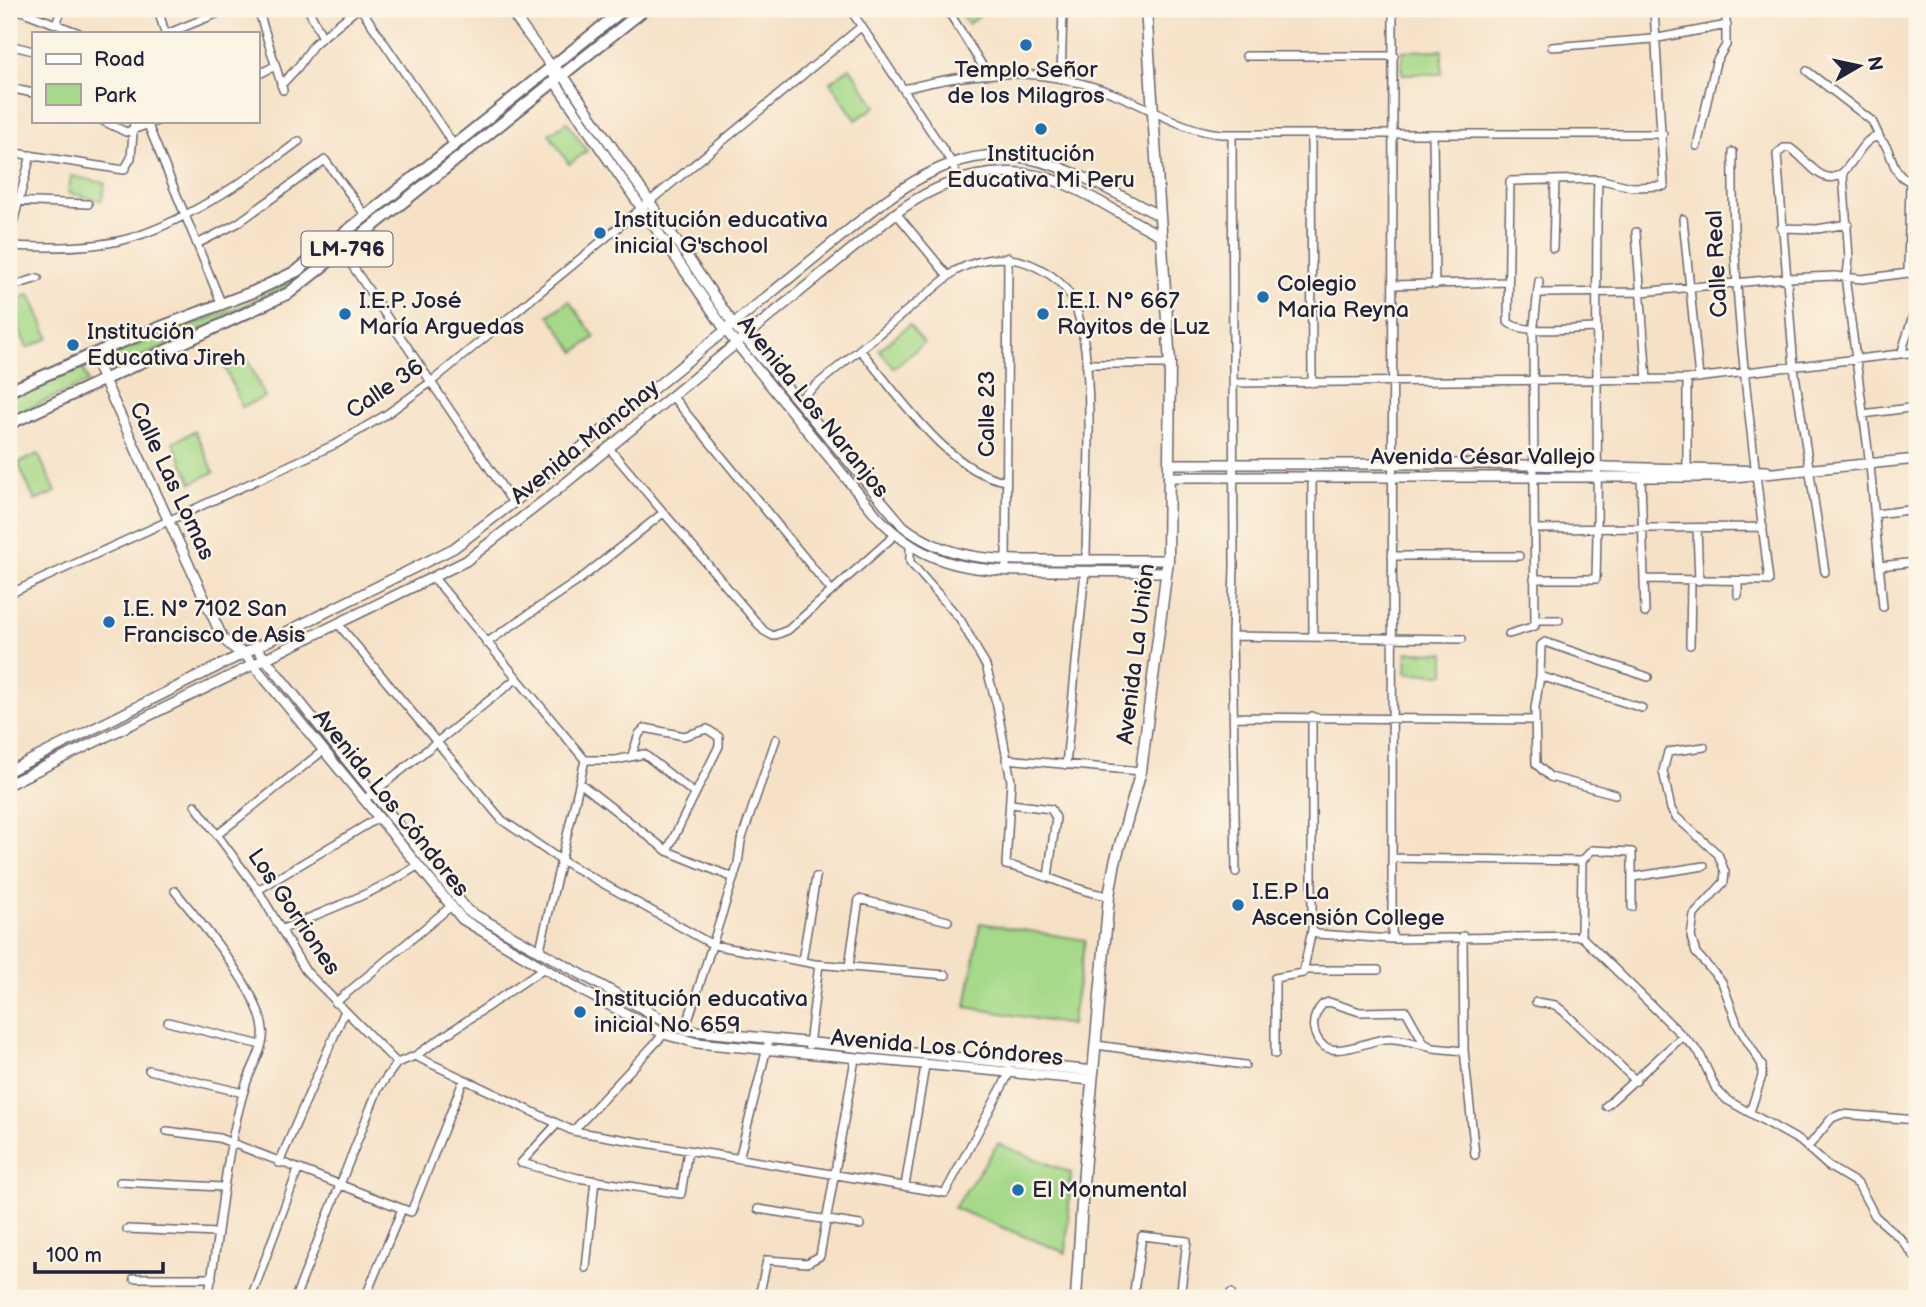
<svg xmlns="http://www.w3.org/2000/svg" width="1926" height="1307" viewBox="0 0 1926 1307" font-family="'Balsamiq Sans',sans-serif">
	<rect width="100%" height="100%" fill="#fcf5e5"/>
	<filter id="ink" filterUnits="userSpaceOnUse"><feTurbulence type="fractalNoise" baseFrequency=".0143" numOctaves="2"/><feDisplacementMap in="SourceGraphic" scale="14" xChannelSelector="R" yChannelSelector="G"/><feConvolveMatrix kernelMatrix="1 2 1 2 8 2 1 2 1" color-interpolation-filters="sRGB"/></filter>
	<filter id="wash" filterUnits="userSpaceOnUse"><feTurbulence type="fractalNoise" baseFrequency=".00686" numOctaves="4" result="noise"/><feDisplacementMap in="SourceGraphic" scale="28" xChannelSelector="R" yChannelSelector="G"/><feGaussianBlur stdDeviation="1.57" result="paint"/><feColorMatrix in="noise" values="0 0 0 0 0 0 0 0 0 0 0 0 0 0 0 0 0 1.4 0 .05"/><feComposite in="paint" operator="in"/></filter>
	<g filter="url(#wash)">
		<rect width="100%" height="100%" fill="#f5e1c6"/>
		<path fill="#a6d989" stroke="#647e62" stroke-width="2" d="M957,9h32l-21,15z
			M1442,50v24h-40v-23z
			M850,68l26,38 -20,14 -26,-38z
			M567,122l20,29 -18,13 -20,-30z
			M71,176l34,7 -3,17 -34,-7z
			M304,275l-35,25 -152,68 -7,-2 -3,-10 136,-50z
			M30,294l19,44 -22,10 -18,-44z
			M569,301l26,36 -20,15 -26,-37z
			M909,325l15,18 -30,25 -15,-18z
			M247,358l18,39 -23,10 -17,-39z
			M82,367l6,15 -79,35v-19z
			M195,431l19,41 -22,11 -19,-41z
			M38,454l18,38 -21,9 -17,-38z
			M1407,652l38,1v21l-39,-1z
			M980,923l105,17 -14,85 -105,-18z
			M998,1144l73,29 -5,80 -112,-45z"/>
	</g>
	<g filter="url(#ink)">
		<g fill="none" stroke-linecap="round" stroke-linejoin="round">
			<g stroke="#6c656c" stroke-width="10">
				<path id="minor" d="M16,9l63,24
					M158,9l7,24
					M258,9l25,81
					M308,9l14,27
					M361,9l93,136
					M850,9l102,154 6,16
					M947,9l40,64
					M1916,9l1,2
					M56,24l6,-15
					M169,33l59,-24
					M9,45l24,6
					M1552,47l101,-8 74,-14
					M1246,56h148
					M1807,71l65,50 8,17
					M257,75l18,-9
					M1061,79l2,-70
					M281,85l17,-18 16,-23 43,-35
					M9,88l24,5
					M904,89c77,-20 143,-23 218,8 34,14 63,34 100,37h441
					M103,121l23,11 32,-11
					M148,125l74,180
					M1232,135l2,431 -2,70 4,236
					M1311,135l1,248
					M1433,135l2,150
					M1697,146l19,-84 10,-17v-36
					M9,152l115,18 7,-12 3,-37
					M1843,173l6,85 -3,26 24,181 13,142
					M9,201l79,3
					M896,213l52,63
					M1683,219l16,159
					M1781,228l36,1 31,-5
					M1636,232l11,148
					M9,238l22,-83
					M197,244l41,-21 87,-63 41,56
					M9,246c37,2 93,2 128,-10 52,-17 119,-62 162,-95
					M1553,248l2,-67
					M343,252l170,251
					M1908,273l2,-91
					M1393,285l114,-3
					M9,287l29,-9
					M1539,293l102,-1 146,-14 48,-2 27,3 46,-6 9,2
					M1596,328c-19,0 -75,7 -88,-6l2,-141 88,-2 34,8 32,-1 -10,-177
					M860,350c38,43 87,122 146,131
					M1901,354l16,-51
					M1086,364h84
					M1687,379v90
					M1233,383l454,-4 230,-27
					M672,396l159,194
					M797,401l158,-130c25,-13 50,-18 77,-6 16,7 32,18 40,34 27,53 14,197 14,261
					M1863,414l54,-7
					M608,447l156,184 9,5 15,-6 107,-95
					M1312,477l1,160
					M1641,477l4,136
					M1875,514l42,-5
					M1697,528l2,53
					M1534,529l229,-2
					M910,545v17l50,57 26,47 11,40 14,75 -5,84c37,7 67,26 103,31
					M1392,556h127
					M1879,566l38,-4
					M1006,571l2,-314
					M1825,572l-31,-204 -17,-214 7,-6h6c11,7 19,19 30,26 28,17 35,-33 56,-37 21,10 11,44 41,45
					M434,578l151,182h31l28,-6 51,40
					M1534,579h62c4,-134 -2,-267 2,-400
					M1645,579l124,2c-17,-143 -38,-285 -36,-429
					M9,594l329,-151 49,-29 44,-32 431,-356
					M1738,595v-13
					M1535,620h24
					M339,625l163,195 57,39 154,86 102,19 131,11
					M1509,634l26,-8 -2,-292 6,-53
					M1232,636l230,3
					M486,643l92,-62 85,-68
					M1690,645l1,-64
					M1540,676l1,-31 4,-3 103,35
					M1234,717l300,3
					M1704,747l-36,5 -5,19 8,38 5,8 42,37 7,18 -1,10 -30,33 -3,22 5,16 26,29 16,44 24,39v11l-12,36
					M632,755l7,-21 6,-6 39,8 23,-7 12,8v9l-52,105
					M1006,759l135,12
					M1066,765l19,-194
					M580,783l87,68 67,27
					M1615,794l-65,-17 -14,-13 -1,-56 5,-32 102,32
					M364,800l152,-121
					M1011,804l40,5 5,9 -8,59
					M195,805l63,85 47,80 92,93
					M217,835l107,-85
					M1392,858l190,3
					M1633,877l71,-11
					M258,890l120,-72
					M175,891c25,31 84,99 88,138 3,17 -12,39 -17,55 -22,70 -25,142 -38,214
					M281,930c45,-20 95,-37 136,-64
					M1312,930l5,4 75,5 189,-3 118,116 17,37 11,11 73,41 28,25 30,18 17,32 26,23 16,21
					M1463,936l1,114 11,105
					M1581,936l1,-75 10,-11 40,2v55
					M1392,939l1,-930
					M539,953l46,-193
					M802,961l14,-84
					M849,966l10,-67 89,22
					M1304,970h74
					M1536,1002l19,3 8,6 73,70
					M335,1003l115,-96
					M168,1022l93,23
					M685,1030l53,-166 3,-23 35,-102
					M809,1045l10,-81
					M1096,1045l149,20
					M1429,1046c-14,-2 -30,-9 -44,-7 -21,2 -64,28 -71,-10 -2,-9 3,-19 9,-25l6,-2 31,10 46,-1 18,32 9,5 31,3
					M1275,1054v-76l28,-5 9,-43v-214
					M415,1056l158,75 372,62 64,-119
					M149,1070l94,23
					M1606,1106l77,-70
					M557,1124l-36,39 57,15 103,16 7,-44
					M167,1131l52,7 192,74 53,-133
					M573,1131l91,-97
					M1808,1147l24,-29 10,-4 75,6
					M739,1159l30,-119
					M279,1163l65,-150
					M120,1182l102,5
					M905,1186l20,-120
					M758,1209l102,16
					M127,1229l90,4
					M586,1268l9,-88
					M134,1278h78
					M759,1297l8,-37 40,3 13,-7 35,-197
					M251,1298l47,-128
					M295,1298l83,-209 19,-26 18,-7 129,-88
					M365,1298l37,-89
					M1133,1298l9,-62 45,5 -7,57
					M1230,1298l1,-5"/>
			</g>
			<g stroke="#6c656c" stroke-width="12">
				<path id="tertiary" d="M509,9l43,58 11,8 171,250 169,201c48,38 103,34 161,34 35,0 69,0 104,0
					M554,75l1,7 171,249 151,185c52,57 106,55 177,55 37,0 75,1 112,1
					M93,356l130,283 12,10 8,3 219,267 117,70 85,45 33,9 395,37
					M1169,464h313l285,7
					M1169,477h564l184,-18
					M255,646l213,265 204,114 13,5 409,41
					M9,771l445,-223 59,-45 364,-296c113,-88 171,-49 283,9
					M9,784l457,-223 85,-66 345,-282c48,-36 108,-53 166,-30 35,14 66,37 100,53"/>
			</g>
			<g stroke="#6c656c" stroke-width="13">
				<path id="secondary" d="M1076,1298l8,-127 25,-275 6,-34 26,-91 27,-211 2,-196 -24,-355"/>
			</g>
			<g stroke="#6c656c" stroke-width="14">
				<path id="primary" d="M9,391l110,-48 134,-51 44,-21 327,-262
					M9,424l280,-131 356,-284"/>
			</g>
			<use href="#minor" stroke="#fff" stroke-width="7"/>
			<use href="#tertiary" stroke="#fff" stroke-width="9"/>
			<use href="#secondary" stroke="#fff" stroke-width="10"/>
			<use href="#primary" stroke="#fff" stroke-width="10"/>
		</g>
	</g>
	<g fill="#1f6fb2" stroke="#fcf5e5" stroke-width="2.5">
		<circle cx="1026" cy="45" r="7"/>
		<circle cx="1041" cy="129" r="7"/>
		<circle cx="600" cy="233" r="7"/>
		<circle cx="1263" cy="297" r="7"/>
		<circle cx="345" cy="314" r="7"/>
		<circle cx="1043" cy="314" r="7"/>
		<circle cx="73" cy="345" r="7"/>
		<circle cx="109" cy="622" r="7"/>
		<circle cx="1238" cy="905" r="7"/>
		<circle cx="580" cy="1012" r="7"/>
		<circle cx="1018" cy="1190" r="7"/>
	</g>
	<g text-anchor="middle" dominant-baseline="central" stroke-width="5" stroke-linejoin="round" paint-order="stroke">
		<rect fill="#fcf5e5" stroke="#63616e" stroke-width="2" x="301.5" y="231.5" width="91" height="35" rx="5"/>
		<g font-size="21" font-weight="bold" fill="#22223b">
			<text x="347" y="249">LM-796</text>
		</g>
		<g font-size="23" fill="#22223b" stroke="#fcf5e5" text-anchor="start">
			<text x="1026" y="70" text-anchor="middle">Templo Señor<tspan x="1026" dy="26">de los Milagros</tspan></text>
			<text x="1041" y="154" text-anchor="middle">Institución<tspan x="1041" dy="26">Educativa Mi Peru</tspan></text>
			<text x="614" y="220">Institución educativa<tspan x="614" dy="26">inicial G'school</tspan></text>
			<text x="1277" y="284">Colegio<tspan x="1277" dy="26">Maria Reyna</tspan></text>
			<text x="359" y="301">I.E.P. José<tspan x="359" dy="26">María Arguedas</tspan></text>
			<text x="1057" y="301">I.E.I. N° 667<tspan x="1057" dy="26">Rayitos de Luz</tspan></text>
			<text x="87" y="332">Institución<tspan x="87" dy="26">Educativa Jireh</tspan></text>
			<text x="123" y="609">I.E. N° 7102 San<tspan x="123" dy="26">Francisco de Asis</tspan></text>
			<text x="1252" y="892">I.E.P La<tspan x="1252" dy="26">Ascensión College</tspan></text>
			<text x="594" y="999">Institución educativa<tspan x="594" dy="26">inicial No. 659</tspan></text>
			<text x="1032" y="1190">El Monumental</text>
		</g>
		<g font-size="23" fill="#22223b" stroke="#fcf5e5">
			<text transform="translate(1717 264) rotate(-93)">Calle Real</text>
			<text transform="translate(385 389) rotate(-34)">Calle 36</text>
			<text transform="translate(813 407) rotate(51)">Avenida Los Naranjos</text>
			<text transform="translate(987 414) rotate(-90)">Calle 23</text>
			<text transform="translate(585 442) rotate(-39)">Avenida Manchay</text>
			<text x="1483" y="457">Avenida César Vallejo</text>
			<text transform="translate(172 481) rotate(65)">Calle Las Lomas</text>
			<text transform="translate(1136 654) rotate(-83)">Avenida La Unión</text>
			<text transform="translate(391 803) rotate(51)">Avenida Los Cóndores</text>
			<text transform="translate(294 912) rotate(56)">Los Gorriones</text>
			<text transform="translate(947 1048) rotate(5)">Avenida Los Cóndores</text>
		</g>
	</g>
	<rect width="1926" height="1307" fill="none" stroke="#fcf5e5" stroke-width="35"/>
	<rect x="32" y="32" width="228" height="91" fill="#fcf5e5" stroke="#a5a1a1" stroke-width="2"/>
	<rect x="46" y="54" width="35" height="10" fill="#ffffff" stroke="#a5a1a1" stroke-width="2"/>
	<text x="94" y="66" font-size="21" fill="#22223b">Road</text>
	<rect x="46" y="84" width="35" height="21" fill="#a6d989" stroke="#a5a1a1" stroke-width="2"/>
	<text x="94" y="102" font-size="21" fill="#22223b">Park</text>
	<g transform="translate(1859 66) rotate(81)" stroke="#fcf5e5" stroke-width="5" paint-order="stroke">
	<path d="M0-5L12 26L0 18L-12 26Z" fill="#22223b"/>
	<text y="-10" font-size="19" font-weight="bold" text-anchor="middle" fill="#22223b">N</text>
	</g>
	<path d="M35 1262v10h128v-10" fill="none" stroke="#22223b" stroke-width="3.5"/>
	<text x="46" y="1262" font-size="21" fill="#22223b" stroke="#fcf5e5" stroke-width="5" paint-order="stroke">100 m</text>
</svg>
